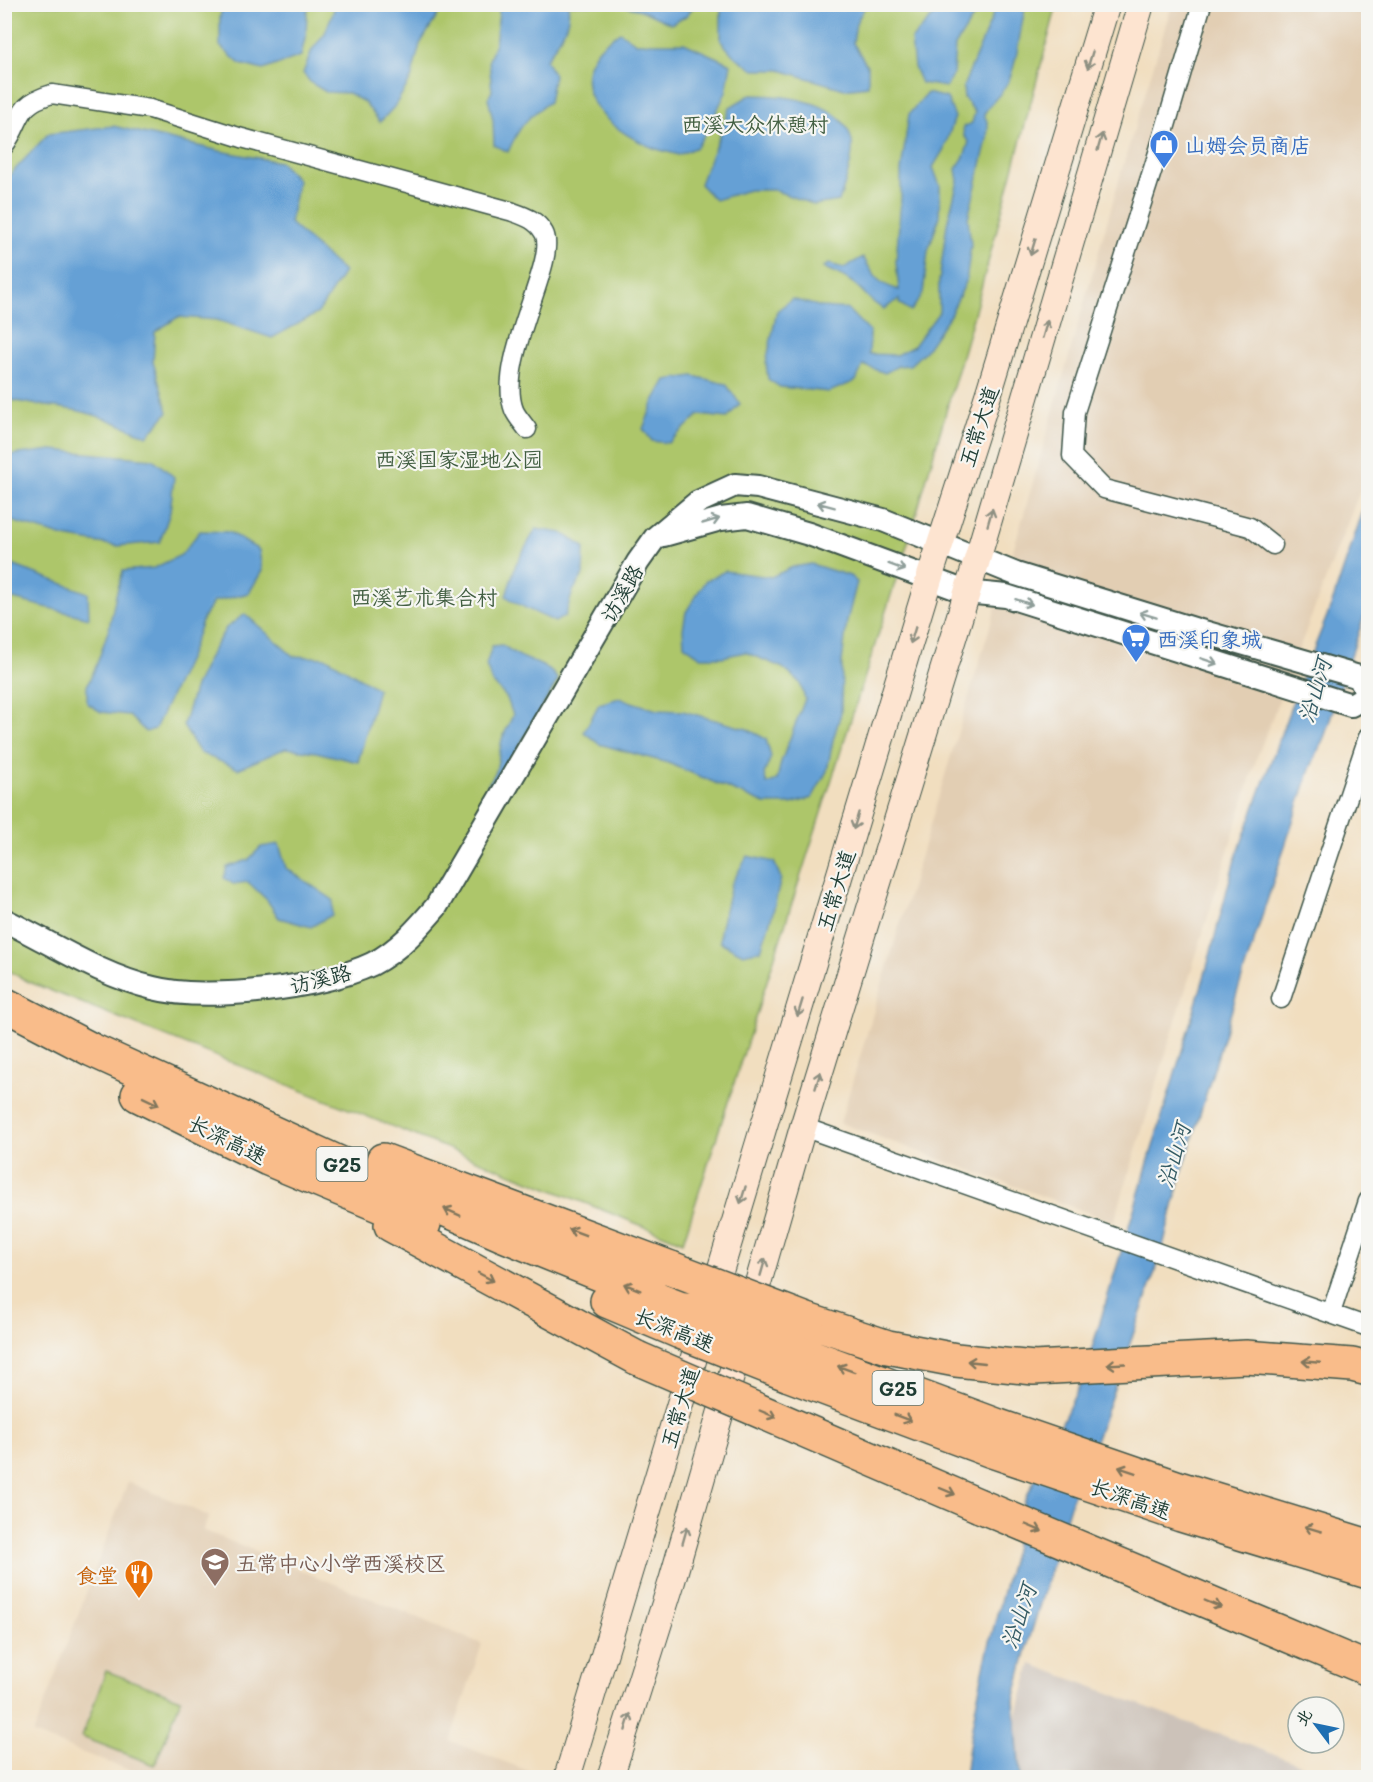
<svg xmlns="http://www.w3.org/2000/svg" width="1373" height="1782" viewBox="0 0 1373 1782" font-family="Mali,'LXGW WenKai TC',sans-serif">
	<rect width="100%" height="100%" fill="#f6f6f2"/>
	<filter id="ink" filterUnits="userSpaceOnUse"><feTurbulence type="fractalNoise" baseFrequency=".0167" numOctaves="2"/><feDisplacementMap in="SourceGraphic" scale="12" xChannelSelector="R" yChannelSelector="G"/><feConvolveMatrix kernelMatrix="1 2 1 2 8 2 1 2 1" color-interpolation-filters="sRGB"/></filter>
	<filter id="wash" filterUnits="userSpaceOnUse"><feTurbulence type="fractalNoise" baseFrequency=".008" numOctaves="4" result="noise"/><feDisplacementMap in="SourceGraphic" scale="24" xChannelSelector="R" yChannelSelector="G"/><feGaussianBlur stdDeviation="1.35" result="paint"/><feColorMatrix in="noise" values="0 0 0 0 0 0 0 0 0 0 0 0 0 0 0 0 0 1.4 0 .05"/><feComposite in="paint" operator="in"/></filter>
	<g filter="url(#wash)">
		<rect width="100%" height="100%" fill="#f1debf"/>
		<path fill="#e2ceb3" d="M1172,5h196v465l-111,287 -143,465 -274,-99 183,-606 102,-358z
			M128,1482l81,34 -6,14 279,114 -32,97 81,31 -1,6 -383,-1 -114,-43z"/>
		<path fill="#ccc2b9" d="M1031,1664l304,113h-314l-6,-56z"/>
		<path fill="#adc66b" stroke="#668250" stroke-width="1.5" d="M4,5h1053l-82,306 -65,225 -227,706 -654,-260 -24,-13z
			M106,1671l75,28 -26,66 -73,-28z"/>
		<path fill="#65a0d5" stroke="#426e84" stroke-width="1.5" d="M223,5h87l-3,7 -1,22 -5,22 -38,14 -23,-6 -20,-18v-29z
			M338,5h102l-2,10 -18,29 -9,35 -17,28 -14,15 -16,-20 -16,-9 -22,-1 -15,-9 -8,-10 9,-23 13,-17 10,-26z
			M500,5l68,-1c4,22 -11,38 -22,56l8,15 -5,27c-23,16 -30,25 -41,50l-14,-7 -1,-25 -5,-22 4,-7 -3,-31 6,-16z
			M620,5l75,-1v1l-9,11 -15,8 -30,-14z
			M724,5h142l-10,18 -3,20 15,24v19l-24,3 -64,-19h-26l-21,-15 -12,-14v-30z
			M948,5h33l-26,41 -2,28 -7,13 -25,-4 -7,-16 -3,-27 18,-20z
			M997,5h29c-7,25 -7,55 -19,79 -6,11 -16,18 -23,30l4,10 -1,16 -19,78 3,27 -5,37 -16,33 -24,35 -16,15 -12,1 -13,7 -22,-8 -7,16 -27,11 -49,-5 -12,-8 -2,-16 11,-52 15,-12 30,8 25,2 23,23 -1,22 27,1 18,-9 25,-34v-31l8,-57 11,-43 -2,-12 8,-12 5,-15 -5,-6 -1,-9 9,-4 3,-11 -11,-14 -1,-11z
			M620,32l16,11h48l47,21 -5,28 -16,33 -13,22 -19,8c-8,-3 -18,-4 -27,-8 -38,-16 -87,-54 -53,-97 6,-8 15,-13 22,-18z
			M927,93l20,5 8,19 -11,32 -11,18 7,19 -1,32 -11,33 -5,43 -12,17 -12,-8v-4l-15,10c-16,-7 -20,-20 -34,-28 -8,-6 -18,-9 -27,-14l6,-3 15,4 19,-11c12,20 13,26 36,33l-3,-28 5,-64v-27l8,-57z
			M750,95c33,0 91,5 101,43 5,14 -7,49 -12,63l-25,4 -40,-15h-25l-34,10 -15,-16c9,-26 22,-50 30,-77z
			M113,126l107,25 60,11 18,18 -8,43 54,49 -26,41 -46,25 -55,-18 -39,-3 -23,15 -2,30 15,50 -21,24c-25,-11 -51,-23 -79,-27 -22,-4 -41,-4 -63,-11l-1,-153 5,-7 -4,-8v-54l3,1 40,-43z
			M693,376l33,8 14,20 -13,14 -28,-3 -31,28 -16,-2 -9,-12 11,-28 12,-21z
			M5,450l6,5 41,-5 101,9 21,18 -4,35 -10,30 -43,4 -53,-9 -59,-18z
			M1368,496v108l-43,131 -15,34 -73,224 -58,190 -19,75 -58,165 -31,79 -42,138 -15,60 6,77 -55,1c8,-78 29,-153 49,-228l3,-19 8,-31 58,-122 123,-407 28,-108 59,-162 38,-95z
			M536,529l26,4 22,14 -1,28 -10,16 -8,25 -10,6c-17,-9 -34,-14 -49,-26l10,-32z
			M200,531l29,1 30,18 3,21 -13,22 -36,9 -10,16 -13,37 -35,74 -9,3 -18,-17 -27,-3 -14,-9v-17l10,-22 12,-36 7,-33 7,-24 31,-3 27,-13z
			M4,562l84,31 1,25 -84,-21z
			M811,564l39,12 7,6 -10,39 -5,41 -1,51 -8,27 -6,31 -15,27 -21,6h-26l-97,-41 -69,-19 -15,-12 15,-28 20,-6 38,12 26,1 64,18 19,10 5,18 -7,17 3,10 10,-4 4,-18 24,-63 -5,-16 -17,-15 -38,-16 -22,5h-22l-17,-12 -1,-16 3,-17 19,-31 20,-10 46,6 22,-10z
			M245,614l48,42 34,2 51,31 -20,73 -42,-10 -30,-4 -48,21 -38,-16 -17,-27 12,-40 16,-33 15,-25z
			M502,645c7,4 14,10 22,13 14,6 26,9 34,22l-63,107 -8,-1 9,-14 6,-33 11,-24 -6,-17 -15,-16 -6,-17 6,-19z
			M279,844l7,24 47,32 -1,15 -21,12 -32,-9 -12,-18 -19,-18 -15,2 -9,-6 3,-11 21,-7 13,-13z
			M747,856l27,6 7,16 -8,34 -12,38 -18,4 -23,-12v-11l11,-46z"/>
	</g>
	<g filter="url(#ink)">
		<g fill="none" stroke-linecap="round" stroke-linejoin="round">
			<g stroke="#3e5549" stroke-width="21">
				<path id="minor" d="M1202,4l-45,152 -82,256 -3,44 32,33 146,38 23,18
					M4,146c20,-27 10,-41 48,-52l98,15 92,29 268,73c14,5 26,8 34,22 15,27 -49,128 -30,177 3,7 9,13 13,19
					M1281,999l87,-262
					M803,1127l565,200
					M1331,1313l37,-112"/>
			</g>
			<g stroke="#3e5549" stroke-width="26">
				<path id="tertiary" d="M664,535l57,-16 26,-3 62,18 157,58 40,4 345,109 17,-10
					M4,920c50,24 95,55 149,68 53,14 169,0 219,-24 26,-13 45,-35 64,-57l202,-345 17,-24 43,-36 37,-17 23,2 125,33 133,54 181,56 162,47 9,18"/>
			</g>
			<g stroke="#3e5549" stroke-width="28">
				<path id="secondary" d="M567,1778l362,-1199 61,-190 117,-385
					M610,1778l62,-197 131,-454 174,-567 164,-556"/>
			</g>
			<g stroke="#3e5549" stroke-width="36">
				<path id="motorway" d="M4,1004l88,46 243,111 166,73 185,75
					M138,1095l130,64 156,65
					M383,1160l288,108
					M391,1225l246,133
					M607,1301l73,31
					M807,1320l81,27 68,13 78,8 212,-11 106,8 16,4
					M797,1351l202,75 183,63 186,57
					M789,1375l200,75 192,65 187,57
					M980,1506l388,163"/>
			</g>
			<use href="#minor" stroke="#fff" stroke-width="18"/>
			<use href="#tertiary" stroke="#fff" stroke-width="22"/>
			<use href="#secondary" stroke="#fde4d0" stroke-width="26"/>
			<use href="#motorway" stroke="#f9bc8a" stroke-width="33"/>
			<g stroke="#3e5549" stroke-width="36" stroke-linecap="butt">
				<path id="motorway-bridge" d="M671,1268l136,52
					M686,1309l111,42
					M680,1332l109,43
					M637,1358l343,148"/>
			</g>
			<use href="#motorway-bridge" stroke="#f9bc8a" stroke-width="33"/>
		</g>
		<defs><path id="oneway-shaft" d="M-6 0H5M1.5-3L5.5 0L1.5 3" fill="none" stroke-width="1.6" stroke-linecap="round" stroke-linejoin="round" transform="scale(1.5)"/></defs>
		<g stroke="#8e9082">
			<use href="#oneway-shaft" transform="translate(1090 60) rotate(107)"/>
			<use href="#oneway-shaft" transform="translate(1100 142) rotate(-74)"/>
			<use href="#oneway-shaft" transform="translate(1033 247) rotate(107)"/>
			<use href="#oneway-shaft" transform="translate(1045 329) rotate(-74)"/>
			<use href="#oneway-shaft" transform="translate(990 517) rotate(-74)"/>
			<use href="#oneway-shaft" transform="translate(913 635) rotate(107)"/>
			<use href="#oneway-shaft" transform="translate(856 821) rotate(107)"/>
			<use href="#oneway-shaft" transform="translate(800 1008) rotate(107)"/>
			<use href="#oneway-shaft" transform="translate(818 1080) rotate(-73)"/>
			<use href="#oneway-shaft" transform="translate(743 1195) rotate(107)"/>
			<use href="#oneway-shaft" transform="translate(763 1267) rotate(-74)"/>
			<use href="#oneway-shaft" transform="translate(685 1535) rotate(-74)"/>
			<use href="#oneway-shaft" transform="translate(628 1722) rotate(-73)"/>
		</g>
		<g stroke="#8f9e9a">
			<use href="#oneway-shaft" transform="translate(826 505) rotate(-165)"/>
			<use href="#oneway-shaft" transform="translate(711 521) rotate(-16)"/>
			<use href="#oneway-shaft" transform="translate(897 567) rotate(20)"/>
			<use href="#oneway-shaft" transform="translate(1024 602) rotate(18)"/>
			<use href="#oneway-shaft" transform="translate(1148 615) rotate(-163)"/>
			<use href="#oneway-shaft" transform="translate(1209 661) rotate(18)"/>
		</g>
		<g stroke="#81765b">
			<use href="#oneway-shaft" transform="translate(151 1101) rotate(26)"/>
			<use href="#oneway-shaft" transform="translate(452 1212) rotate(-156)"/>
			<use href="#oneway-shaft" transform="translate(577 1232) rotate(-159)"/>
			<use href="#oneway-shaft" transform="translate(486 1277) rotate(28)"/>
			<use href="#oneway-shaft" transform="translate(632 1287) rotate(-158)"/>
			<use href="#oneway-shaft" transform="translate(976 1362) rotate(-174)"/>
			<use href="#oneway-shaft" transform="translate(1311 1362) rotate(-175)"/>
			<use href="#oneway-shaft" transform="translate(1116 1364) rotate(177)"/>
			<use href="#oneway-shaft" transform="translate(846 1369) rotate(-160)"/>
			<use href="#oneway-shaft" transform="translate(768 1414) rotate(23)"/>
			<use href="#oneway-shaft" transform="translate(903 1418) rotate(21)"/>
			<use href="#oneway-shaft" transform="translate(1127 1470) rotate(-161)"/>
			<use href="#oneway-shaft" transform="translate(947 1491) rotate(23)"/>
			<use href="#oneway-shaft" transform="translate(1034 1528) rotate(23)"/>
			<use href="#oneway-shaft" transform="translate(1313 1529) rotate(-163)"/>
			<use href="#oneway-shaft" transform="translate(1213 1604) rotate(23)"/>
		</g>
	</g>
	<defs>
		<g id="shop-pin" transform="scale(1.5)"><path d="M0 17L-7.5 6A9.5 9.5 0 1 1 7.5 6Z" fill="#3f7fe0" stroke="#f6f6f2"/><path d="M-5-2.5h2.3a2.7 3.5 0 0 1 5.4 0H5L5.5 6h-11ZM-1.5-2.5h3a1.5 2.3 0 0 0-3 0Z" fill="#fff"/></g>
		<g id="supermarket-pin" transform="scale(1.5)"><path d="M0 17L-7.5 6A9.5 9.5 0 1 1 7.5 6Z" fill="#3f7fe0" stroke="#f6f6f2"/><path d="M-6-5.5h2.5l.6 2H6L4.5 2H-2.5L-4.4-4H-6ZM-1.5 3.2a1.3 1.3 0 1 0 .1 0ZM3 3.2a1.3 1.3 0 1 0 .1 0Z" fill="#fff"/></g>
		<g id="school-pin" transform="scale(1.5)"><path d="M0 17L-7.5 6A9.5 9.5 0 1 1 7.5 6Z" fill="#8d6e63" stroke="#f6f6f2"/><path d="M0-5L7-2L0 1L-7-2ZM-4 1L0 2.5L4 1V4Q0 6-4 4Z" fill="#fff"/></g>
		<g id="restaurant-pin" transform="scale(1.5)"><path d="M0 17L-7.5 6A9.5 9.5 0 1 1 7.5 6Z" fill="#e8710a" stroke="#f6f6f2"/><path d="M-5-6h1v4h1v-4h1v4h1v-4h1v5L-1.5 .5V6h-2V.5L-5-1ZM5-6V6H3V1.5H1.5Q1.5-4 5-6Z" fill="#fff"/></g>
	</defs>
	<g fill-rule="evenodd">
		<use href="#shop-pin" x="1164" y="144"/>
		<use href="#supermarket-pin" x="1136" y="638"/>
		<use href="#school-pin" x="215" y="1562"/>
		<use href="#restaurant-pin" x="139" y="1574"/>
	</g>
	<g text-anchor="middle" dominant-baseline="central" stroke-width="4.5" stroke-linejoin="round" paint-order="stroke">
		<g fill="#f6f6f2" stroke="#60746d" stroke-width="1.5">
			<rect x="316.5" y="1147" width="51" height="34" rx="4.5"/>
			<rect x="872.5" y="1371" width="51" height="34" rx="4.5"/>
		</g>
		<g font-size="20" font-weight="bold" fill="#1f3d34">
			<text x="342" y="1164">G25</text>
			<text x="898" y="1388">G25</text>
		</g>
		<g font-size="21" fill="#425f42" stroke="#f6f6f2">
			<text x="755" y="123">西溪大众休憩村</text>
			<text x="459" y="458">西溪国家湿地公园</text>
			<text x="424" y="596">西溪艺术集合村</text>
		</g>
		<g font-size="21" fill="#366cbe" stroke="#f6f6f2" text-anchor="start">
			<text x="1185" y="144">山姆会员商店</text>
			<text x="1157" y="638">西溪印象城</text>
		</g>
		<g font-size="21" fill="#1f3d34" stroke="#f6f6f2">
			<text transform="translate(978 426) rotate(-72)">五常大道</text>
			<text transform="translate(621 593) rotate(-60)">访溪路</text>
			<text transform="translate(835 890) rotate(-73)">五常大道</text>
			<text transform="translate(320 978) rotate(-14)">访溪路</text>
			<text transform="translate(228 1139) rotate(26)">长深高速</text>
			<text transform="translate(675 1329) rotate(22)">长深高速</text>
			<text transform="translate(679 1407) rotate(-73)">五常大道</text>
			<text transform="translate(1131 1498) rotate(19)">长深高速</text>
		</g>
		<g font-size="21" fill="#785e54" stroke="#f6f6f2" text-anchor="start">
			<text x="236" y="1562">五常中心小学西溪校区</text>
		</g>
		<g font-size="21" fill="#c56008" stroke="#f6f6f2" text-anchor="end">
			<text x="118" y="1574">食堂</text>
		</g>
		<g font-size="22" font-style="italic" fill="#345b64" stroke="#f6f6f2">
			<text transform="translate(1314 690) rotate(-73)">沿山河</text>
			<text transform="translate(1173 1155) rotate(-73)">沿山河</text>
			<text transform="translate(1018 1616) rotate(-71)">沿山河</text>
		</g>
	</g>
	<rect width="1373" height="1782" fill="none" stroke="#f6f6f2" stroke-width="24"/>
	<g transform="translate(1316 1725) rotate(302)"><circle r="28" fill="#f6f6f2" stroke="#a0aca6" stroke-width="1.5"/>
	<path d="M0-4.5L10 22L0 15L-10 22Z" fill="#1f6fb2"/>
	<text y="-9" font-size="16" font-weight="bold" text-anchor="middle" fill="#1f3d34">北</text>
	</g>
</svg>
